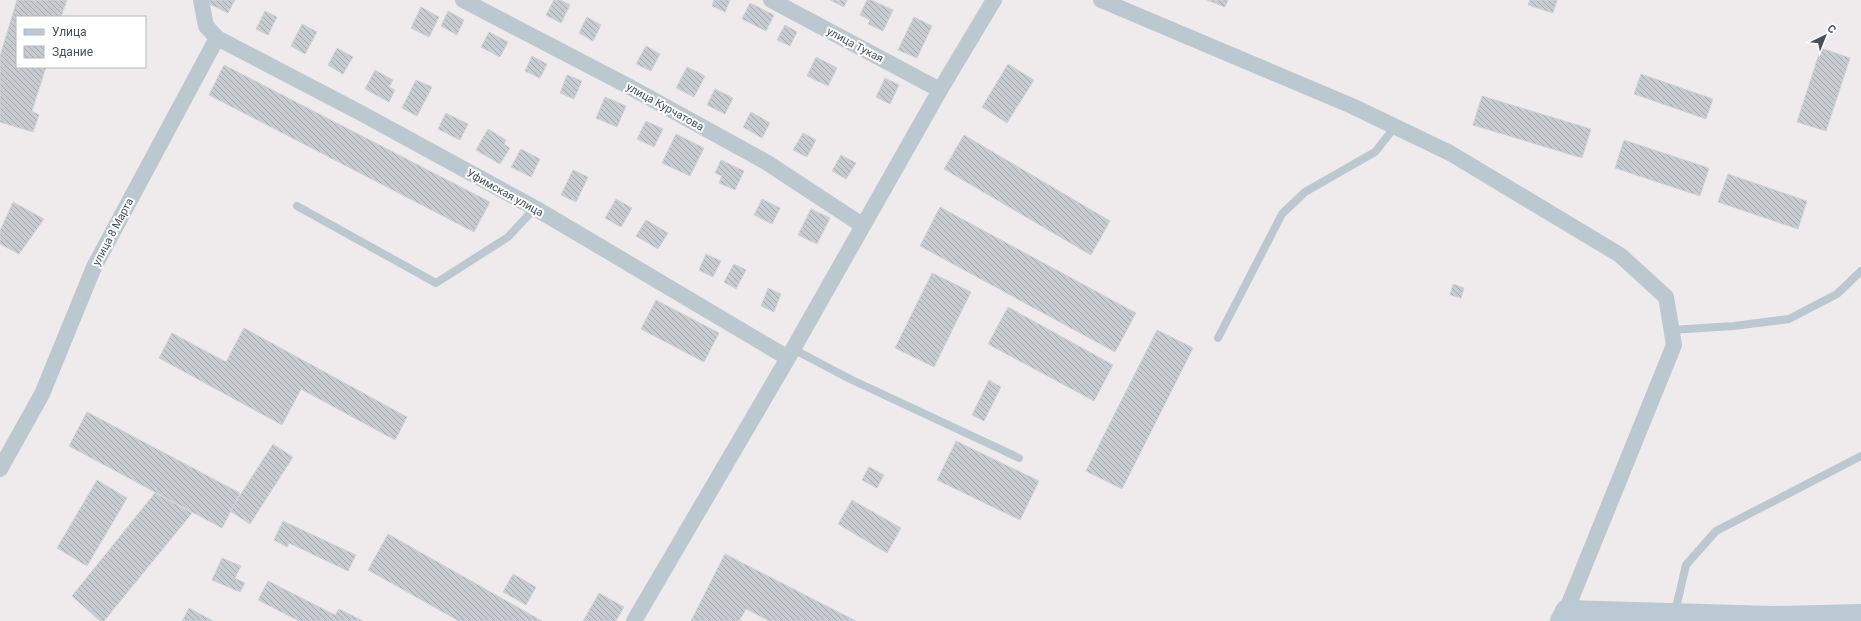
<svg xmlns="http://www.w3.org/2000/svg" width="1861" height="621" viewBox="0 0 1861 621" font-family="Roboto,sans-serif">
	<defs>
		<pattern id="building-back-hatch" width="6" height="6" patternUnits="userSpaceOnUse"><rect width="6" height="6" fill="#c8ccd1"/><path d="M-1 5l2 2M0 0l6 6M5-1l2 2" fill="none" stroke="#a4a8ad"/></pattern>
	</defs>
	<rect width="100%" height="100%" fill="#efebec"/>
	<path fill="url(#building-back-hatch)" stroke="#cfd2d8" d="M17,0h50l-6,17h-44v50h29l-14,44 7,4 -6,17 -33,-10v-66z
		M210,0h25l-7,13 -20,-10z
		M554,0h7l9,5 -9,18 -15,-8z
		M714,0h16l-5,12 -13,-6z
		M830,0h17l-3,7z
		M867,0h4l22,10 -10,21 -15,-7 2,-4 -10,-5z
		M1207,0h21l-3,7z
		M1530,0h27l-4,13 -25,-8z
		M750,3l24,12 -8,16 -24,-12z
		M421,7l18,10 -10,20 -18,-9z
		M265,11l12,6 -9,18 -12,-6z
		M448,11l16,9 -7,15 -16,-9z
		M587,17l14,8 -8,16 -14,-8z
		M914,17l18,9 -15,32 -19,-8z
		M302,24l15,8 -12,22 -14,-8z
		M785,25l12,7 -7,14 -13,-6z
		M489,32l19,10 -8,15 -19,-10z
		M646,46l14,8 -9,17 -15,-7z
		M337,48l16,9 -10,17 -15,-9z
		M1821,48l29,10 -24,73 -29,-9z
		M532,56l15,8 -7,14 -15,-7z
		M816,57l21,11 -9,18 -21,-10z
		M1008,64l26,16 -27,43 -25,-16z
		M224,65l266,137 -16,30 -265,-137z
		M687,67l18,9 -11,21 -18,-9z
		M375,70l18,10 -4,7 6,3 -6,12 -24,-13z
		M1641,74l72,25 -7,20 -72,-25z
		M567,75l15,6 -8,18 -14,-6z
		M885,78l14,7 -9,19 -14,-7z
		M416,80l16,7 -15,29 -15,-8z
		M715,89l18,9 -8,16 -18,-9z
		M1482,96l109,33 -9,29 -109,-33z
		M605,97l21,9 -9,21 -21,-9z
		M751,112l19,11 -8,15 -19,-11z
		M446,113l22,11 -8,16 -22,-11z
		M646,121l17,8 -9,18 -17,-8z
		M488,129l18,11 -2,4 6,4 -10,16 -24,-14z
		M803,133l13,7 -9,17 -14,-7z
		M676,134l28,14 -14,28 -28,-13z
		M964,135l146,86 -19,34 -147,-86z
		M1624,140l85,28 -9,28 -85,-28z
		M521,149l19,10 -9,18 -20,-10z
		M841,155l15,8 -10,16 -14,-8z
		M721,160l23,11 -9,19 -16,-7 3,-7 -7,-3z
		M573,170l15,7 -12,25 -15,-7z
		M1728,174l79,27 -9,28 -80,-27z
		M616,199l16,9 -11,19 -16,-9z
		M762,199l18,9 -8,16 -18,-9z
		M13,202l31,17 -25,35 -19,-10v-13z
		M940,207l196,106 -21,39 -195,-106z
		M811,209l19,9 -13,26 -19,-9z
		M646,220l22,13 -10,16 -22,-13z
		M706,254l15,7 -8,16 -14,-7z
		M734,264l12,6 -10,19 -12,-7z
		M932,273l39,19 -37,75 -39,-19z
		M1453,284l11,4 -3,10 -11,-3z
		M768,288l13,6 -7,18 -13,-6z
		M656,300l63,33 -15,29 -63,-33z
		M1008,307l105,58 -19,36 -106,-57z
		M244,328l163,89 -12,23 -94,-51 -19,36 -123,-67 13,-25 54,29z
		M1157,330l36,18 -71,141 -36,-18z
		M989,380l12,7 -17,34 -12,-6z
		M87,412l153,81 -18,35 -153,-82z
		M956,441l83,40 -19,39 -83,-40z
		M273,444l20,13 -43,67 -20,-13z
		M869,467l15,8 -7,13 -15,-8z
		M97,480l30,18 -40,68 -30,-18z
		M155,493l37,20 -88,108h-4l-28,-25z
		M852,500l49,28 -14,25 -49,-29z
		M283,521l73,34 -8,16 -59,-28 -2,4 -13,-7z
		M388,534l154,87h-83l-91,-51z
		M725,554l131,67h-87l-23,-12 -7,12h-48z
		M222,558l19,8 -6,12 10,5 -5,9 -28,-12z
		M513,574l23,13 -10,18 -23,-13z
		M268,581l67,34 4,-6 24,12h-64l-41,-21z
		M599,593l25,14 -8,14h-33z
		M189,608l24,13h-31z"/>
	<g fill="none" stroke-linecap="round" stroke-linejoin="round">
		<path stroke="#bbc8d0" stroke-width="8" d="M297,206l139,77 72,-46 27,-29
			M1671,330l63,-4 55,-7 48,-25 24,-23
			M1218,338l64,-124 23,-22 70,-40 20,-25
			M793,349l57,30 169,79
			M1675,612l11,-47 30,-34 145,-75"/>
		<path stroke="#bbc8d0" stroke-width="16" d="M463,0l165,86 138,76 96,63
			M771,0l169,90
			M1101,0l251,106 98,47 170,102 46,42 8,48 -108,266
			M217,38l142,74 176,96 253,150
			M0,469l42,-75 52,-127 123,-229 -11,-12 -5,-26
			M634,621l154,-263 152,-268 54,-90"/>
		<path stroke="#bbc9d4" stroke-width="22" d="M1561,621l5,-10 207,6 88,-2"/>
	</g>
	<g text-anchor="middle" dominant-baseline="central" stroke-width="4" stroke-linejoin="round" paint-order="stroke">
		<g font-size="11" fill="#43515a" stroke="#fff">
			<text transform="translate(855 45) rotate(28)">улица Тукая</text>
			<text transform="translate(665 107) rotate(29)">улица Курчатова</text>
			<text transform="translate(505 193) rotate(29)">Уфимская улица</text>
			<text transform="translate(113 232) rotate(-62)">улица 8 Марта</text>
		</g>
	</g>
	<rect x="16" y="16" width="130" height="52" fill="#ffffff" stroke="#b4b9bd"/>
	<rect x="24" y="29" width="20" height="6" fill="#bbc9d4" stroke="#b4b9bd"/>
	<text x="52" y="36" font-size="12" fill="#43515a">Улица</text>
	<rect x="24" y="46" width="20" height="12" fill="url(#building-back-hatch)" stroke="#b4b9bd"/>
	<text x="52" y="56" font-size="12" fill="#43515a">Здание</text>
	<g transform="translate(1825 36) rotate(43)" stroke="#ffffff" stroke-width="3" paint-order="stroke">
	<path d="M0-3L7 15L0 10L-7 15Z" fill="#43515a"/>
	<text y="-6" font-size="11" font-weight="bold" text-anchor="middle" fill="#43515a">С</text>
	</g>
</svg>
